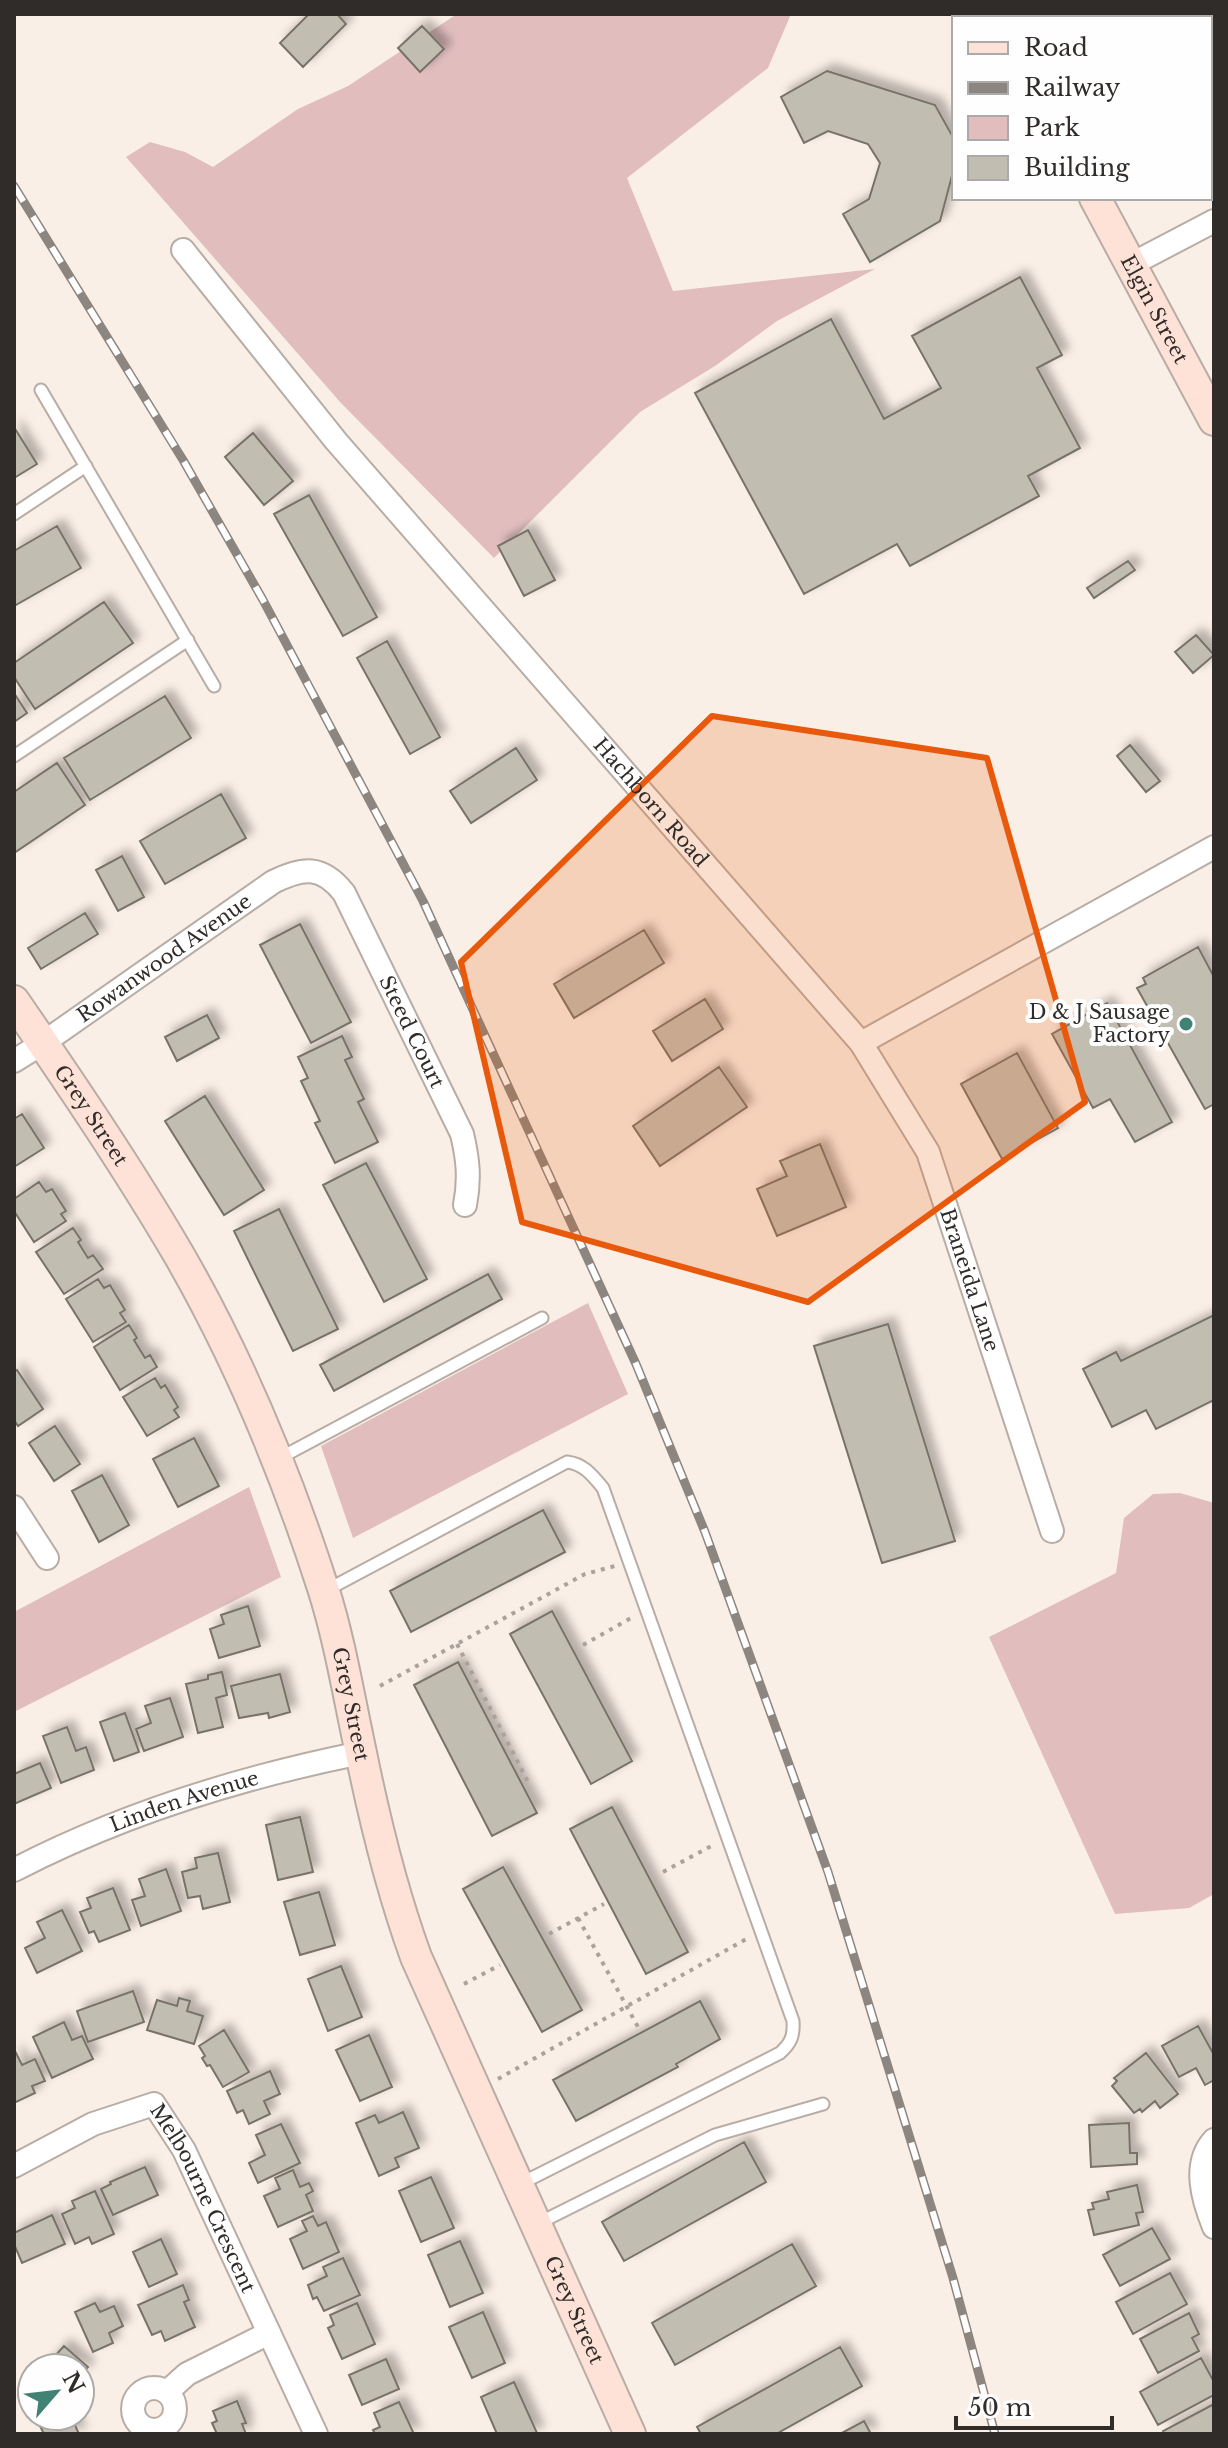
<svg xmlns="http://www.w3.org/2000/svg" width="1228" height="2448" viewBox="0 0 1228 2448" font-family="'Libre Baskerville',serif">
	<defs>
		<filter id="shadow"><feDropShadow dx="7" dy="-7" stdDeviation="4" flood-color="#0004"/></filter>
	</defs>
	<rect width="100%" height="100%" fill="#faefe6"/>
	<path fill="#e1bdbe" d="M457,14h334l-23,54 -141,110 46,113 202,-22 -98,52 -62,45 -75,46 -146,146 -154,-156 -214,-245 24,-15 35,10 28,15 85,-58 50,-23z
		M588,1303l40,91 -275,144 -32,-92z
		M249,1487l32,90 -267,135v-100z
		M1180,1493l34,10v391l-25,14 -74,6 -126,-277 127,-64 8,-55 29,-24z"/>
	<path fill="#c2bdb1" stroke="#787368" stroke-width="2" filter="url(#shadow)" d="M309,14h28l9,10 -43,43 -23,-24z
		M1124,14h90v100l-4,2v-98h-84z
		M422,26l22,23 -24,23 -22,-24z
		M827,71l108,34 19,34v29l-14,53 -70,41 -27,-48 26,-15 11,-36 -12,-19 -40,-13 -24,12 -23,-46z
		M1020,277l42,78 -25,13 43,80 -52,28 11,20 -129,70 -13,-22 -93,50 -109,-201 136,-74 53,100 57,-31 -29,-52z
		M14,427l23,37 -23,14z
		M253,433l40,48 -29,24 -39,-48z
		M309,495l68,122 -34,19 -69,-122z
		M57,526l24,42 -67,38v-55z
		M528,530l27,50 -31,16 -26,-50z
		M1128,561l7,9 -41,28 -7,-10z
		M104,602l29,41 -98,66 -21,-32v-14z
		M1196,635l18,20 -21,18 -18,-21z
		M387,641l53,96 -30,17 -53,-96z
		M14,693l13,20 -13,9z
		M165,696l26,42 -101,62 -26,-42z
		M1130,745l30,36 -14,11 -29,-36z
		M516,748l21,32 -66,43 -21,-32z
		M57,763l28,42 -71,48v-61z
		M221,794l25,44 -81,46 -25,-43z
		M122,856l22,41 -26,14 -22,-41z
		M85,913l13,21 -57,35 -13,-21z
		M300,924l51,98 -40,21 -51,-98z
		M644,930l20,33 -90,55 -20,-34z
		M1198,947l16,30v127l-9,5 -68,-121 9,-4 -3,-6z
		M705,999l18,30 -51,32 -19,-30z
		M1107,1003l65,119 -37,20 -25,-43 -17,9 -41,-74z
		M207,1015l12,23 -42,23 -12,-24z
		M342,1036l10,21 -7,3 19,39 -6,3 20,40 -43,21 -20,-40 5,-2 -19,-40 7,-3 -10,-21z
		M1017,1053l41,75 -56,31 -41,-75z
		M719,1067l28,40 -87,59 -27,-40z
		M205,1096l59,94 -40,25 -59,-94z
		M22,1114l22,34 -30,19v-48z
		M820,1144l26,63 -69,29 -20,-47 30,-13 -7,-15z
		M366,1163l61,116 -43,23 -61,-117z
		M39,1182l7,10 6,-3 14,22 -5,3 5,7 -32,21 -20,-31v-12z
		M279,1209l59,120 -45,22 -59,-120z
		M73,1228l8,12 -3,2 10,16 5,-3 10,14 -39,25 -28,-42z
		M488,1274l14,25 -168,92 -14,-26z
		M98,1279l6,9 6,-3 15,25 -5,3 6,9 -33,20 -27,-43z
		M1214,1315v85l-58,29 -10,-19 -34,17 -29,-58 33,-17 5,9z
		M888,1324l67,217 -73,22 -68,-217z
		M129,1325l8,13 -3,2 11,18 5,-3 7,12 -37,23 -26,-43z
		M17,1370l26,39 -25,17 -4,-6v-48z
		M155,1378l6,10 4,-3 13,22 -4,3 5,7 -32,19 -24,-39z
		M55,1426l25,38 -26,17 -25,-38z
		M194,1438l25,48 -41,21 -25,-48z
		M102,1475l27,50 -30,17 -27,-51z
		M543,1510l22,42 -154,80 -21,-41z
		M248,1606l12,40 -41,12 -9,-29 14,-5 -3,-9z
		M552,1611l80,150 -41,23 -81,-150z
		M458,1662l79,151 -45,23 -78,-151z
		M222,1672l5,23 -11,3 7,29 -25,6 -12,-49 22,-5v-4z
		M280,1674l10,38 -21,6 -1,-5 -29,5 -8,-32z
		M170,1698l13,39 -39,14 -8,-22 15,-6 -6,-17z
		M125,1713l14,39 -25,9 -14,-39z
		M67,1727l9,24 10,-4 8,23 -33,13 -18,-47z
		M40,1763l11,25 -37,16v-30z
		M612,1807l76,145 -42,22 -76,-145z
		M300,1817l13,55 -35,8 -12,-55z
		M218,1853l12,49 -27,7 -3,-13 -12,2 -6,-26 15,-4 -2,-10z
		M503,1867l79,143 -40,22 -79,-143z
		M166,1869l15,42 -40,15 -9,-26 13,-4 -6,-17z
		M113,1888l17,42 -31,12 -5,-11 -5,2 -9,-21 11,-4 -4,-10z
		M319,1892l16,53 -35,10 -16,-53z
		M62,1910l20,41 -45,22 -12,-25 20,-10 -8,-16z
		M341,1966l21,51 -34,14 -20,-52z
		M133,1991l11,31 -56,20 -11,-31z
		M179,1998l11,3 -3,10 16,5 -9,28 -47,-14 10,-30 20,6z
		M700,2001l20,38 -44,25 2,3 -102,54 -23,-41z
		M64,2022l8,18 10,-4 11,23 -41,19 -19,-41z
		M1198,2026l16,29v25l-9,5 -9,-17 -17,9 -17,-31z
		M224,2030l25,42 -26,15 -13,-22 -3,1 -5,-8 3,-2 -6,-10z
		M369,2035l23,52 -32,14 -24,-51z
		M15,2051l7,14 13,-6 10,22 -13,5 3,7 -21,10z
		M1146,2053l32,41 -18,14 -5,-7 -13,11 -2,-3 -6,4 -22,-27 5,-5 -3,-3z
		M270,2071l10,23 -16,7 6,13 -21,10 -6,-14 -6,3 -10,-22z
		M403,2112l16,36 -24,10 4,9 -20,9 -23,-53 19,-8 4,8z
		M1129,2123l1,30h7v11l-46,3 -2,-42z
		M281,2124l19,39 -42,20 -9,-20 16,-8 -9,-20z
		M744,2142l22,40 -142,79 -22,-39z
		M145,2167l13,28 -45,20 -12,-26 10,-5 -1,-2z
		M293,2170l7,17 9,-4 4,8 -7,4 7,16 -35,16 -14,-31 16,-7 -5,-11z
		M431,2177l23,51 -33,14 -22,-51z
		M1137,2185l6,27 -7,1 3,12 -45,10 -6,-25 6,-1 -2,-6 17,-4 -2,-7z
		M95,2191l19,43 -22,10 -3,-7 -14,7 -13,-30 13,-6 -3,-7z
		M52,2215l13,29 -43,19 -8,-19v-11z
		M313,2216l5,10 8,-4 13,30 -36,17 -13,-30 17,-8 -5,-10z
		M1152,2228l18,31 -50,27 -17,-31z
		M161,2239l16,35 -28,13 -16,-35z
		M460,2241l23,52 -33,14 -22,-52z
		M792,2244l24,42 -141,79 -23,-42z
		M343,2258l17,37 -36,16 -7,-14 -4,2 -5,-14 19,-9 -4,-9z
		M1170,2273l17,31 -54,30 -17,-32z
		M183,2285l6,15 -5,2 11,25 -30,14 -4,-10 -9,4 -14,-30z
		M95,2303l5,9 14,-6 9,20 -14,7 4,10 -20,9 -18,-40z
		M357,2303l18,41 -33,15 -14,-31 6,-3 -4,-10z
		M483,2312l22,51 -33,15 -23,-51z
		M1189,2313l10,21 -7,4 7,13 -41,22 -18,-34z
		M64,2346l24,21 -8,8v-7h-36z
		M840,2347l22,39 -86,48h-75l-4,-7z
		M1201,2358l13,24v13l-56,30 -18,-33z
		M386,2359l13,30 -37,16 -13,-30z
		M514,2382l23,51 -2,1h-38l-16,-37z
		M237,2401l9,22 -4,1 4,10h-29l-5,-11 5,-2 -4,-10z
		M399,2402l15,32h-39l-2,-4 7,-3 -6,-14z
		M1214,2404v30h-49l-2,-3z
		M35,2416h36l8,18h-35z
		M864,2421l7,13h-31z"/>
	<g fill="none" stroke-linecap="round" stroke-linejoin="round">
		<g stroke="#b8ada5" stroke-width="15">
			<path id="lane" d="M41,390l173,296
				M14,514l72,-48
				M14,756l174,-116
				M278,1459l264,-141
				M325,1591l242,-129c17,2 25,13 36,26l190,533c1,15 -2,22 -13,32l-260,131
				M537,2224l178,-89 108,-31"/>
		</g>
		<g stroke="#b8ada5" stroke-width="26">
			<g id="street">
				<path id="s1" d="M183,250l153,191 525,602 67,109 124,379"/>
				<path d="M1132,264l82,-43"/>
				<path d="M861,1043l353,-196"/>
				<path id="s2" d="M14,1061l29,-18 230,-161c30,-15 49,-17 71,11l118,241c6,25 8,45 3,71"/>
				<path d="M14,1507l33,51"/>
				<path id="s3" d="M14,1870c108,-56 228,-93 347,-117"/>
				<path d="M1214,2140c-22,24 -11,60 0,87"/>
				<path id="s4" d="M14,2166l79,-42 61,-20 30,46 132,284"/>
				<circle cx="154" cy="2409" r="21"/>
				<path d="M167,2392l20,-18 82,-41"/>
			</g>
		</g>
		<g stroke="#b8ada5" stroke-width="34">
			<g id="secondary">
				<path d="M994,14l2,4"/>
				<path id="s5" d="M1095,198l119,222"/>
				<path id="s6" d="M14,1001c57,83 114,167 165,254 60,104 107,218 144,333 17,53 26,110 38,165 14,69 31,138 55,204l214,477"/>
			</g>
		</g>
		<path stroke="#aba29c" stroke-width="4" stroke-dasharray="4 6" stroke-linecap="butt" d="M457,1644l71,138
			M583,1645l50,-28
			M380,1686l205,-112 30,-8
			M663,1872l52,-28
			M578,1918l60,109
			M549,1934l55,-30
			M464,1984l36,-19
			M498,2079l250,-141"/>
		<use href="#lane" stroke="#fff" stroke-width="11"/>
		<use href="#street" stroke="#fff" stroke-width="22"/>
		<use href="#secondary" stroke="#fee1d7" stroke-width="30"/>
		<g stroke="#8d8680" stroke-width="9">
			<path id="rail" d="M14,186l169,274 80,140 160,301 213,463 69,168 123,340 125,406 42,156"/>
		</g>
		<use href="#rail" stroke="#fefefe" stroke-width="6" stroke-dasharray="18" stroke-linecap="butt"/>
	</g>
	<path fill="#e8590c" fill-opacity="0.2" stroke="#e8590c" stroke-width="6" stroke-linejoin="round" d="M712,716l275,42 98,344 -277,200 -286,-80 -61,-260z"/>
	<circle fill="#408375" stroke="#fefefe" stroke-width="3" cx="1186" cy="1024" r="8"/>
	<g text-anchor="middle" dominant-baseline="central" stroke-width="8" stroke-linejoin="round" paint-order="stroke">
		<g font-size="20" fill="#302c29" stroke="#fefefe">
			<text stroke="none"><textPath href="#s5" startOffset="126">Elgin Street</textPath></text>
			<text stroke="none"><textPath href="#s1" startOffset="724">Hachborn Road</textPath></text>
			<text stroke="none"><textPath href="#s2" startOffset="182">Rowanwood Avenue</textPath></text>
			<text stroke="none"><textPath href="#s2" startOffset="550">Steed Court</textPath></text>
			<text stroke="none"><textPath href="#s6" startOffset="138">Grey Street</textPath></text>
			<text stroke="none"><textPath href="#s1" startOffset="1306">Braneida Lane</textPath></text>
			<text stroke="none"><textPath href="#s6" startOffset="786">Grey Street</textPath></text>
			<text stroke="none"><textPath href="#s3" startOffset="184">Linden Avenue</textPath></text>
			<text stroke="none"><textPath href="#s4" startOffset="260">Melbourne Crescent</textPath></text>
			<text stroke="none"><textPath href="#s6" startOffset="1434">Grey Street</textPath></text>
		</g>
		<g font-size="20" fill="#302c29" stroke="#fefefe" text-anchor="end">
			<text x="1170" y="1012">D &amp; J Sausage<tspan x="1170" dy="23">Factory</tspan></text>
		</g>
	</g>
	<rect width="1228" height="2448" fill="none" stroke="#302c29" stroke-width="32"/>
	<rect x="952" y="16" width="260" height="184" fill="#fefefe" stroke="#acaaa9" stroke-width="2"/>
	<rect x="968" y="42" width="40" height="12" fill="#fee1d7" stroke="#acaaa9" stroke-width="2"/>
	<text x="1024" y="56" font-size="24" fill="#302c29">Road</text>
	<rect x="968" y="82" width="40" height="12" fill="#8d8680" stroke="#acaaa9" stroke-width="2"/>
	<text x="1024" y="96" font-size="24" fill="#302c29">Railway</text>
	<rect x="968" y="116" width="40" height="24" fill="#e1bdbe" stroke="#acaaa9" stroke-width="2"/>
	<text x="1024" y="136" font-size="24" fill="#302c29">Park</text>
	<rect x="968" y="156" width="40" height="24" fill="#c2bdb1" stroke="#acaaa9" stroke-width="2"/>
	<text x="1024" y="176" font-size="24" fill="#302c29">Building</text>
	<g transform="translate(56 2392) rotate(62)"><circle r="38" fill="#fefefe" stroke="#acaaa9" stroke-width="2"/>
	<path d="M0-6L14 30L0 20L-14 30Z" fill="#408375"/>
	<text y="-12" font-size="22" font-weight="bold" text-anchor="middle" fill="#302c29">N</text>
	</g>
	<path d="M956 2416v12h156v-12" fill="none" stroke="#302c29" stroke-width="4"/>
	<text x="968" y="2416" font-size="24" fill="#302c29" stroke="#fefefe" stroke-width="6" paint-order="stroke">50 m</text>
</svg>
